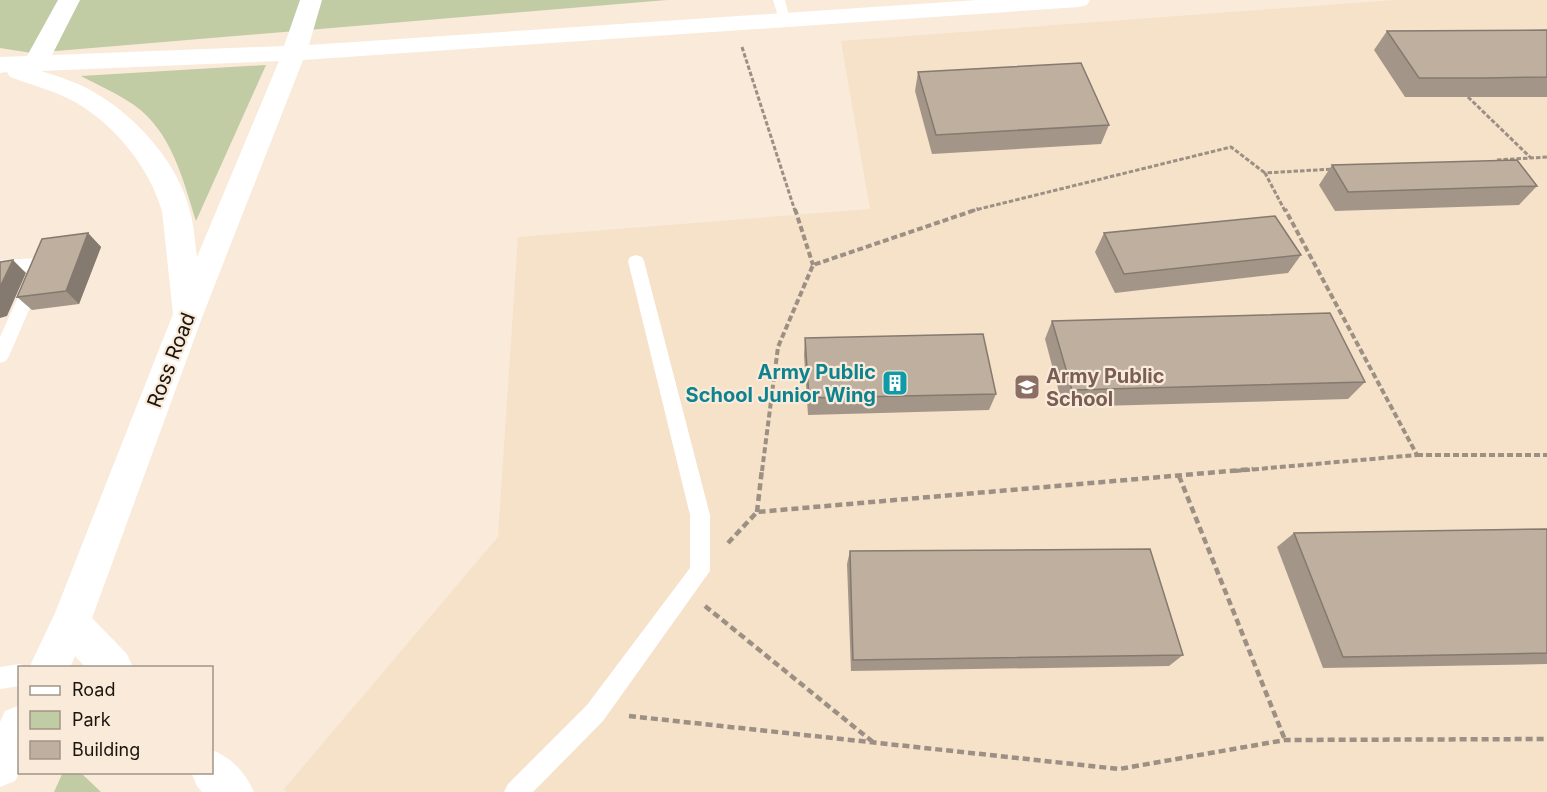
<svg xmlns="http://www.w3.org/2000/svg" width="1547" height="792" viewBox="0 0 1547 792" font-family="Inter,sans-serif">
	<rect width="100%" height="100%" fill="#faead9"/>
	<path fill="#f6e1c9" d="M1395,0h152v792h-1260l-3,-3 214,-252 20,-300 352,-28 -29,-168z"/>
	<path fill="#c1cba4" d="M0,0h667l-635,53 -32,-5z
		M266,65l-70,156c-13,-41 -24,-89 -62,-116 -16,-11 -36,-20 -53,-29z
		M63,772l18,1 20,19h-47z"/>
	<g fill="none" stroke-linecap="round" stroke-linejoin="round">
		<path stroke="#9c9084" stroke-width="3" stroke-dasharray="4.5 2" stroke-linecap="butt" d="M742,47l53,164
			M1468,97l63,61
			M1497,160l50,-3
			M971,211l260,-64 34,26
			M1285,211l-20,-38 68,-4"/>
		<path stroke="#9c9084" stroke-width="4" stroke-dasharray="6 3" stroke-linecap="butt" d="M795,209l18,56
			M1417,455h130
			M762,471l16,-124 35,-82 165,-56
			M1235,471l182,-16 -132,-246"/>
		<path stroke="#9c9084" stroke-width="4.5" stroke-dasharray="7 4" stroke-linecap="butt" d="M1179,476l106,264
			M757,512l5,-43
			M728,543l29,-31 496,-43
			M705,606l169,137
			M629,716l490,53 166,-29 262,-1"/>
		<path fill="#fff" fill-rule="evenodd" d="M773,0h12l5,20 -2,3h-8z
			M636,255l6,2 2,4 66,254v56l-107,150 -70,71h-29l4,-8 79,-79 103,-137v-53l-62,-254 2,-4z
			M41,258l6,2 2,4 -40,92 -3,5 -6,2v-26l30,-66 -30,1v-12z
			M20,664l8,4h-8v18l-20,3v-22z"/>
		<path fill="#fff" fill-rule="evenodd" d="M58,0h22l-28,55 232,-9 16,-46h22l-13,45 668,-45h113l-3,5 -8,2 -776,53 -100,255 -111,303 35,36 6,14h-47l-11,-12 -5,12h-41l26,-55 118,-299 -11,-103c-13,-44 -47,-86 -87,-109 -20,-11 -43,-17 -65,-25l-3,-5 -7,1v-16l27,-1zM279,61l-82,196c-2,-15 -3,-31 -7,-46 -11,-46 -52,-93 -93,-117 -17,-11 -37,-17 -56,-23z
			M20,705v67l-5,9 -15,6v-65l5,-11z
			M212,750c20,8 33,22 42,42h-52l-5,-6 -6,-14h21z"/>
	</g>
	<path fill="#a39689" d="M1547,30v67h-142l-31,-47 13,-19z
		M918,72l191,53 -8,19 -169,10 -17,-63z
		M1332,165l205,21 -18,19 -184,6 -16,-26z
		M88,233l13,14 -22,57 -47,6 -15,-13z
		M1104,233l197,22 -13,18 -173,20 -20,-41z
		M1052,321l313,61 -17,17 -285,8 -18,-68z
		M805,338l191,56 -7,16 -181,5 -4,-60z
		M1547,529v135l-224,4 -46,-121 17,-14z
		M850,551l333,104 -14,11 -318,5 -4,-107z"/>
	<path fill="#857a6f" d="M88,233l13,14 -22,57 -13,-13z
		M13,260l13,13 -19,43 -7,2v-31z"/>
	<path fill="#beaf9f" stroke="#857a6f" stroke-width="1.5" d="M1547,30v47l-63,1h-65l-32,-47z
		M1081,63l28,62 -173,10 -18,-63z
		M1517,160l20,26 -189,6 -16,-27z
		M1275,216l26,39 -177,19 -20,-41z
		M88,233l-22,58 -49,6 25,-58z
		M13,260l-13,27v-25z
		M1330,313l35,69 -293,8 -20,-69z
		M983,334l13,60 -187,4 -4,-60z
		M1547,529v124l-204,4 -49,-124z
		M1150,549l33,106 -330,5 -3,-109z"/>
	<defs>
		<g id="building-square" transform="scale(1.35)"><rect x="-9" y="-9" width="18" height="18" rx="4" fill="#0f9aa8" stroke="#faead9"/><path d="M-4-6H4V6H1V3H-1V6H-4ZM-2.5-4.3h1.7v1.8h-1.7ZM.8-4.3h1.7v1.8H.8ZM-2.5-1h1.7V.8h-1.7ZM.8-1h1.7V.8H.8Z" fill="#fff"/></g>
		<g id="school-square" transform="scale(1.35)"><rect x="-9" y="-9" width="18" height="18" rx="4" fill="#8d6e63" stroke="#faead9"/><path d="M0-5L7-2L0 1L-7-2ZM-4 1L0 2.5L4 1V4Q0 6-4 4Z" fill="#fff"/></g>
	</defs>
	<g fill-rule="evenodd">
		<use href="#building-square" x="895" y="383"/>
		<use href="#school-square" x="1027" y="387"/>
	</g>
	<g text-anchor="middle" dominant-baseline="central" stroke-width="4.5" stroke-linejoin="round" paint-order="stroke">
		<g font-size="20" fill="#1b150f" stroke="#faead9">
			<text transform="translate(171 360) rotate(-69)">Ross Road</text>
		</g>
		<g font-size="20" font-weight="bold" fill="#0d838f" stroke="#faead9" text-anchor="end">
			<text x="876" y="372">Army Public<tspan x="876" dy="23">School Junior Wing</tspan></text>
		</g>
		<g font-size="20" font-weight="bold" fill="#785e54" stroke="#faead9" text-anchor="start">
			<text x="1046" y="376">Army Public<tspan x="1046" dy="23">School</tspan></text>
		</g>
	</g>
	<rect x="18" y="666" width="195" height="108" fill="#faead9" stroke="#a19588" stroke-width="1.5"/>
	<rect x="30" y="686" width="30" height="9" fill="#ffffff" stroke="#a19588" stroke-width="1.5"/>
	<text x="72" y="696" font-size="18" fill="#1b150f">Road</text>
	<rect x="30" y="711" width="30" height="18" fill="#c1cba4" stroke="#a19588" stroke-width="1.5"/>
	<text x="72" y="726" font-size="18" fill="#1b150f">Park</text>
	<rect x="30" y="741" width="30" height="18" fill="#beaf9f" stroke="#a19588" stroke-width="1.5"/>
	<text x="72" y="756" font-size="18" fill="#1b150f">Building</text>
</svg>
